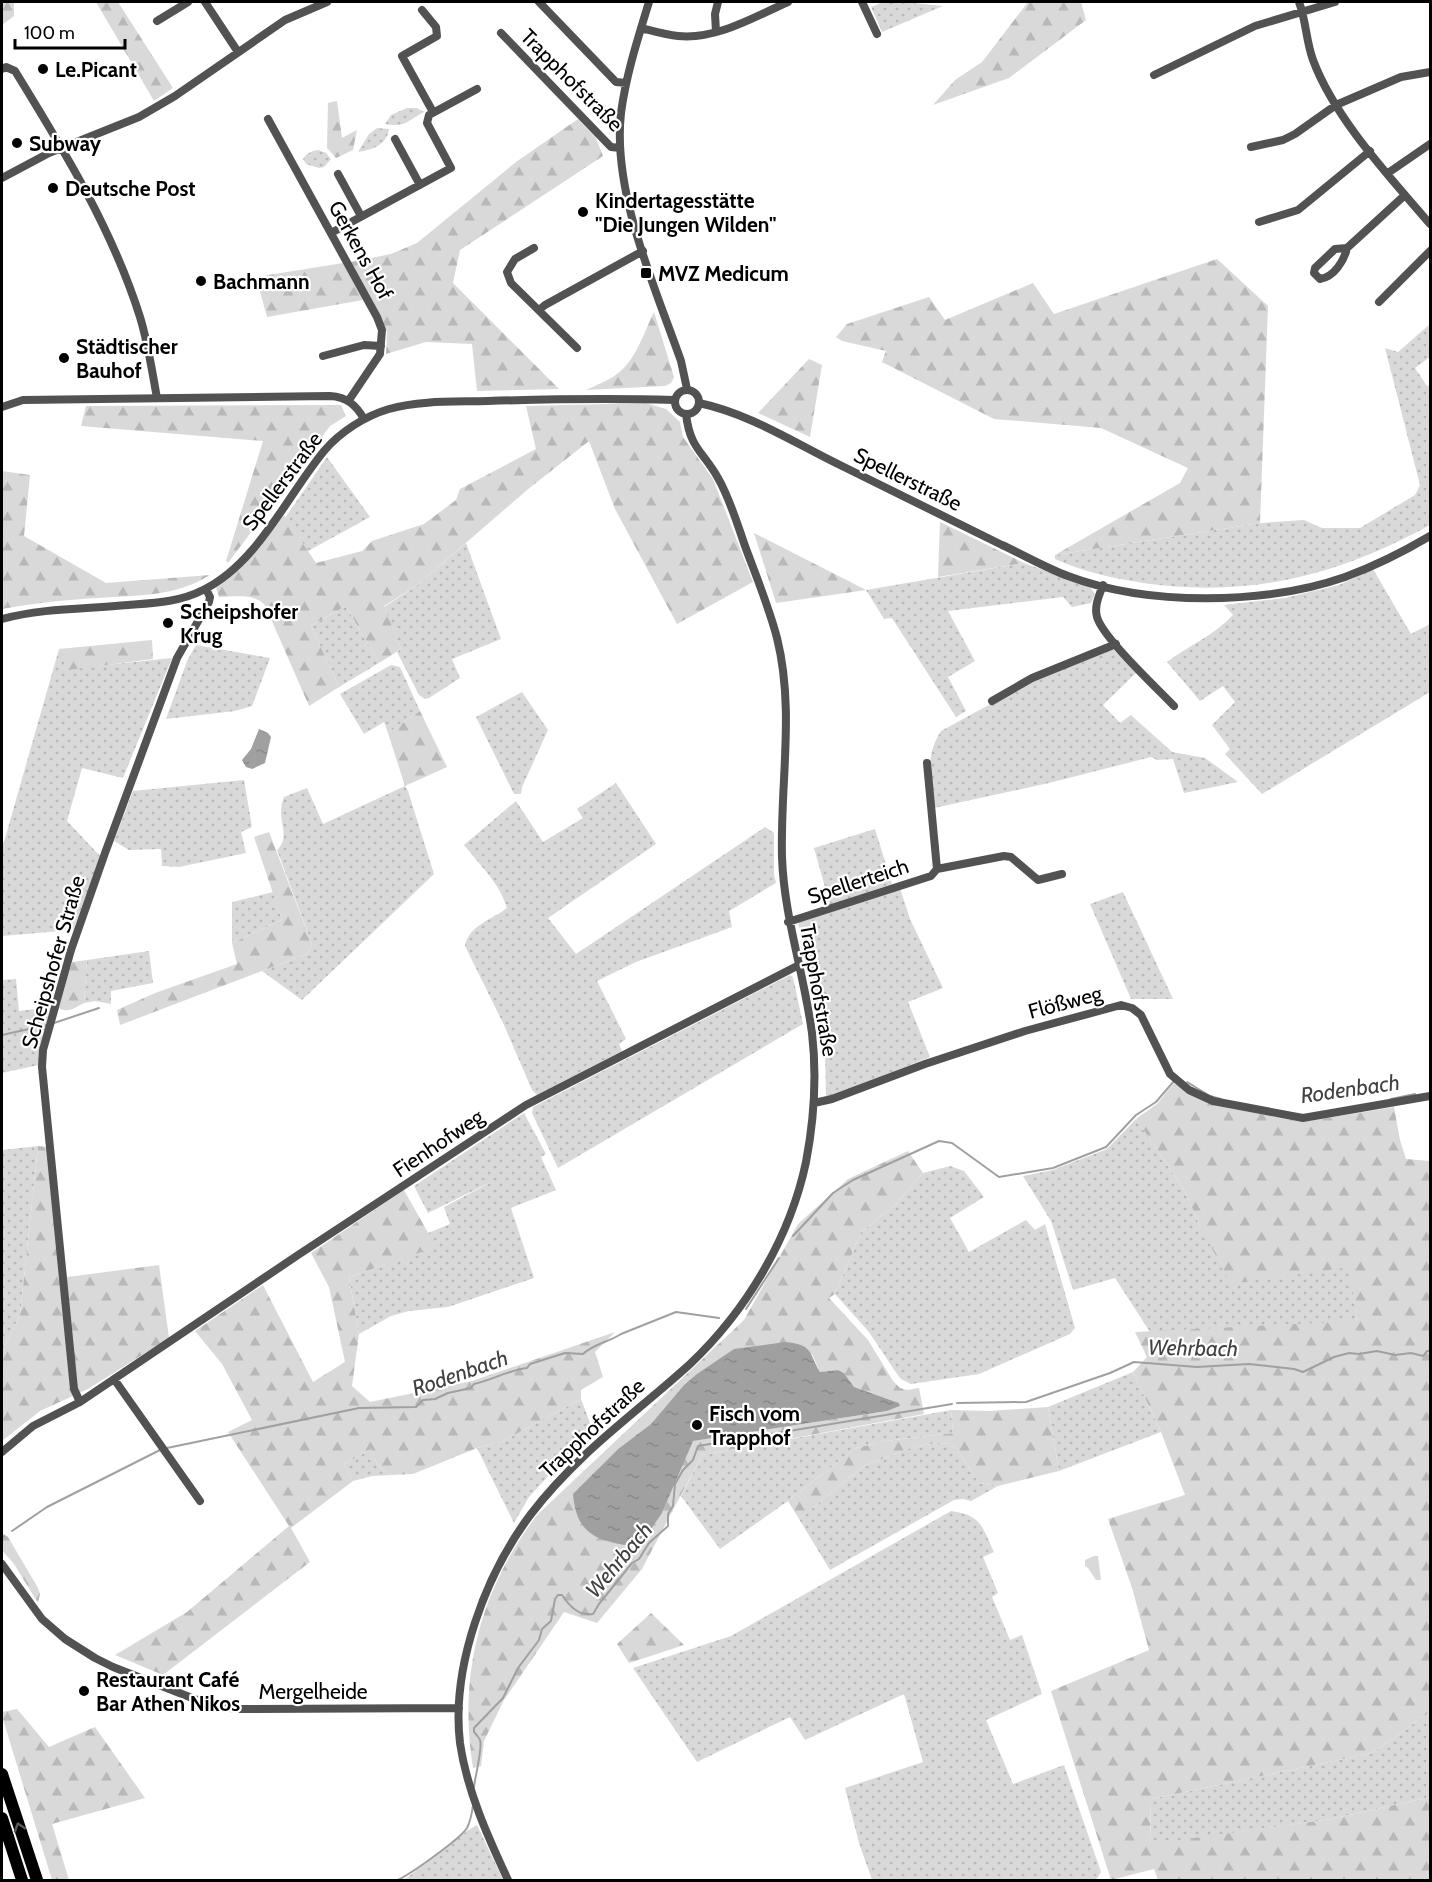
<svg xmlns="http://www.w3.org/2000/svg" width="1432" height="1882" viewBox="0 0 1432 1882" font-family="Cabin,sans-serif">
	<defs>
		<pattern id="green-dots" width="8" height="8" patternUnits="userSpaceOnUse" patternTransform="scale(1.5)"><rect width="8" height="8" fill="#d9d9d9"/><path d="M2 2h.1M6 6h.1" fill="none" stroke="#b8b8b8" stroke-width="1.8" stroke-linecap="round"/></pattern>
		<pattern id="forest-firs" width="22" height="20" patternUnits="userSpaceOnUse" patternTransform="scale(1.5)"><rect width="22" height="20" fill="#d9d9d9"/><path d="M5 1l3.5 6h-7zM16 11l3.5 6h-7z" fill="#b8b8b8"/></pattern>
		<pattern id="water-ripples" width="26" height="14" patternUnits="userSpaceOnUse" patternTransform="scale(1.5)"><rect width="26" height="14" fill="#a0a0a0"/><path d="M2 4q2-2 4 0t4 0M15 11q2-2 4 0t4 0" fill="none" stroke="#888"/></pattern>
	</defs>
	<rect width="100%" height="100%" fill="#fff"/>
	<path fill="url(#green-dots)" d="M884,2h19l40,4 -61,26 -11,-25z
		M407,108h10l7,4c-16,8 -18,16 -39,12l6,-9z
		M377,128l12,1c-2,16 -17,21 -31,23l11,-18z
		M318,150l8,3 5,6 -7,8 -5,1 -13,-4 -3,-5c4,-6 8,-8 15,-9z
		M1430,324v33l-15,11 12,18 3,-1v140c-93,51 -180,73 -287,58 -30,-5 -60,-11 -88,-24v-4l205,-32 44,-3 18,8h38l55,-33 5,-10 -35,-137 13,4z
		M327,457l43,60 -62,34 -23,-33z
		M466,543l35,96 -49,20 8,19 -31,20 -4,1 -6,-4 -22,-43 4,-3 -17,-42 32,-21z
		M1024,563l66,24 5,7 -4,9 -19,4 -9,-10 -115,14 27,50 -27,16 18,34 -10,6 -64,-99 -8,1 -18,-29z
		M1373,569l38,65 19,-10v68l-168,102 -37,-40 5,-5 -18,-24 23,-23 -12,-16 -23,15 -33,-39c21,-16 48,-27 66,-47l-9,-10 61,-7 54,-13z
		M346,606l33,57 -40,24 -28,-61z
		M196,645l74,13 -18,48 -17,5 -69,8 21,-58z
		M59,649l9,20 104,-11 -49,120 -41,-10 -15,53 34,36 -28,73 -71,6v-87z
		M1113,649l23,24 -33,32 17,18 11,-8 41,37 33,6 33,24 -54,11 -11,-34 -16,1 -6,-3 -102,26 -115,25c-3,-28 -10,-51 7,-77l97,-53z
		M391,665l9,2 20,44 -32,22 -4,-11 -20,12 -24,-40z
		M522,692l26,38 -26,57 -1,7h-7l-38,-77z
		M244,780l8,47 -11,5 5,21 -67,14 -17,-1 -1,-17 -32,1 -15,-9 19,-50z
		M616,783l40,61 -108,74 28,36 189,-127 9,6v41l2,9 -47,28 3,16 -96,35 -39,19 29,58 -7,5 3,7 -85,44 -5,-5 -28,-65 -39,-79c3,-20 28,-27 42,-38 -7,-24 -27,-43 -43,-63l52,-44 27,41 40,-24 -6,-9z
		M405,786l3,5 26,83 -132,126 -40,-29 45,-17 5,-10 -35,-94c12,-11 4,-24 4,-38 0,-5 1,-10 3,-15l23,-9 16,36z
		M875,829l17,55 -62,21 -16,-57z
		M900,888l10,31 33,69 -35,14 22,55 -99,39h-5l-1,-47 -15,-87 -5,-4 -7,-37z
		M273,892l9,28 -50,23v-41z
		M1123,892l50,107h-42l-41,-95z
		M149,951l4,32 -42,8v13l-16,-3 -11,2 3,-43z
		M790,975l3,2 10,47 -245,144 -26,-55 1,-6z
		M16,979l3,32 33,-4 -13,58 -37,8v-93z
		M524,1113l22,41 -5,3 15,33 -45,18 23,70 -86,29 -39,4 -18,5 -32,18 -10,-57 86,-30 -7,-14 22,-9 -6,-17 51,-27 -67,33 -14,-27z
		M1136,1119l49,72 14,33 151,43 7,55 -207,10 -35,-54 -42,12 -22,-69 -28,-45 30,-6 54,-21z
		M38,1146l-18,169 -18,36v-201z
		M950,1166l14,5 20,26 -34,21 19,34 57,-32 9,10 10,-6 30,104 -5,6 -91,40 -68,10 -10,-5 -4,-5 -28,-42 -34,-38 26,-62 34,-27 28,-32z
		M1133,1372l28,60 -102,39 -11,-64z
		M581,1399l11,29 -63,69 -15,26 -37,-75 24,-6z
		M951,1410l2,23 -68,8 -29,7 -68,53 -68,48 -39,-53 21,-41z
		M937,1443l14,1 8,8 20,31 19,3 -27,15 -8,-2 -9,1 -124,70 -31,-51 65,-53 49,-19z
		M371,1449l7,17 14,9 -20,1 -19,5 -9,-17z
		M951,1511c30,4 31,15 43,41l-11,5 15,36 -6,4 18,43 12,-5 20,59 -56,26 27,64 51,-19 37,107 -5,8h-224l-13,-37 -14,-55 78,-26 -19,-68 -99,46 -15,-23 -93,45 -64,-94 98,-32z
		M1430,1712v85l-99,22 -181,26 1,-46 221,-46z
		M477,1825l26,55h-99l63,-49z"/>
	<path fill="url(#forest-firs)" fill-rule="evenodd" d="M2,2h12v14l-12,9z
		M96,2h22l55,86 -19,13z
		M1028,2h53l5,18 -77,58 -76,27 22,-25 27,-18z
		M337,101l5,37 15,-8 -4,20 -17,8 -9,-10 1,-45z
		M578,119l18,19 7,18 -143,94 -7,33 106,106 -82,2 -5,-47 -46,-2 -40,12 1,-22 -36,-70 40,-8 26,-11 99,-81z
		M1217,259l51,47 -8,217 -205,32 125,-72 8,-15 -87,-40 -107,-9 -112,-57 4,-11 -44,-10 -6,-4 11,-13 82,-27 16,23 88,-37 21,31z
		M343,263l20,37 -96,17 -11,-40z
		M654,312l20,65 -3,6 -6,3 -79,4c10,-5 22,-9 31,-16 19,-14 27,-42 37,-62z
		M809,359l13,6 -12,72 -52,-24z
		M646,403l20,6 14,13 3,15 30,42 40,103 -76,42 -62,-115 -26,-68 -62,49 -111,96 -32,20 17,43 -22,14 -33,-57 -35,20 28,61 -30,19 -44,-101c-11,-12 -30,-8 -46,-8l-3,-9c29,-19 47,-45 68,-73l32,48 46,-12 10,-10 52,-17 32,-24 4,-11 76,-40 -10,-43z
		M337,405h4l5,11 -16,10 -102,137 -2,-2 37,-120 -182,-15 5,-20z
		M2,471l28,4 -6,61 82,47 104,-8c-35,22 -72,20 -112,23 -33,2 -64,5 -96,11z
		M940,522l84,41 -86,14z
		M754,533l110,56 2,1 -90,13z
		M152,640l1,19 -85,11 -9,-21z
		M420,711l27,56 -42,19 -17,-53z
		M269,832l43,112 -5,10 -187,71 -3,-15 38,-17 82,-29 -5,-21 50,-23 -28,-83z
		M87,960l-3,43c-8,4 -16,11 -25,5l13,-46z
		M1174,1083l39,22 90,17 91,-15 6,33 6,19 24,2v551l-58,41 -221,46 -1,45 181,-25 99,-22v83h-272l-4,-11 -43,11 -60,-189 98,-41 -17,-62 -24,-69 77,-24 -24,-63 -28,-60 14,-15 -12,-25 222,-11 -8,-54 -118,17 -32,-60 -14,-33 -49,-72 21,-15z
		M38,1146l9,1 13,131 99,-13 10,73 -81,51 -48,22 -38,30v-90l18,-36z
		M908,1151l15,22 -28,32 -34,27 -26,62 -6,4 39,42 25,41 7,7 7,2 12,-2 5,26 -222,41 -60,114 -45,54 -33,-11 -60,88 -20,41 -3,25 -8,2c-15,-93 7,-178 64,-253l207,-195 54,-96 50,-45zM812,1354l8,18 18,-2 6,3 10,14 45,16 1,3 -13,5 -195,30 -30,72 -64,-44 20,-20 33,-25 33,-39 20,-15z
		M404,1190l32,57 -87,30 10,57 -7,52 18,16 102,-21 143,-49 -20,20 8,25 -22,13v9l-80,43 -24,6 -64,26 -21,1 -14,-9 -7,-17 -27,15 9,17 -62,47 19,34 -147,113 -48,-20 72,-43 102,-86 -61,-94 24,-12 -30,-56 -27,-33 68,-46 50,97 32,-20 -16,-75 -18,-34z
		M1048,1407l11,64 -61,15 -19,-3 -20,-31 -8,-8 -14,-1 -24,4 -49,19 -65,53 -11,-18 68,-53 29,-7 68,-8 -2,-23 38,1z
		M2,1533l6,4 30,51 2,6 -2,9 -24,-39 -12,-14z
		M651,1613l33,32 -55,18 -12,-19z
		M17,1709l32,38 46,-20 50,71 -93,26 17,56h-17l-50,-164v-4z"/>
	<path fill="#d9d9d9" d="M1094,1556h4l3,24h-5l-8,-12 -3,-2v-6z"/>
	<path fill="url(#water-ripples)" d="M259,729l9,4 3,4 -6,26 -13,6 -6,-2 -4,-7 9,-11z
		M785,1342c28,3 23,9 35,30l18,-2 6,3 10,14 45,16 1,3 -13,5 -194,30 -31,72 -13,19 -17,14c-35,-5 -56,-12 -59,-52l45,-45 33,-25 33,-39 13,-11 37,-25z"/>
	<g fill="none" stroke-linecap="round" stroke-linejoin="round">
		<path stroke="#a0a0a0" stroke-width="2" d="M54,1023l45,-15
			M2,1035l45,-10
			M1187,1082l23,14 11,3
			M1391,1099l24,-5
			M793,1236l40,-43 20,-13 86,-39 13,2 47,34 54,-9 53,-21 30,-32 20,-13 18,-21
			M746,1309l33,-51
			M957,1403l69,-1 84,-29 24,-11 63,5 52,-3 45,5 9,3 31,-15 15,-4 10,1 18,-3 18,4 16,-2 12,3 4,-5h3
			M167,1448l192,-40 57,-1 7,-7 12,-1 13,-6 23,-5 3,-4c18,-4 35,-14 53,-16l3,-4 35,-11 18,1c10,-10 26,-12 38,-20l55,-22 43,6
			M12,1531l35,-24 115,-58
			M2,1538l2,-2
			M474,1787c1,-10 9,-40 6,-47 0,-1 -5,-7 -6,-8v-4l29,-30 15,-30 21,-28 3,-11 9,-8 4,-22 3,-4h4c8,12 17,21 31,19l6,-10 33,-41 7,-4 10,-16 19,-17v-12l5,-8 2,-22 8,-14 10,-10 5,-14 254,-42
			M398,1880c14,-7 62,-41 69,-52 4,-8 5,-15 6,-23"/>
		<path stroke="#525252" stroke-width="8" d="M205,2l33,50
			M539,2l77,80 10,1
			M649,2c-11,36 -23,73 -28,111 -9,79 34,174 60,248l6,28
			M862,2l15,32
			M1299,2c7,18 7,39 14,58 22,59 77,117 117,164
			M422,10l14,17 1,9 -35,20 31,56
			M157,21l31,-19
			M641,28c12,3 24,7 37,8 38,4 76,-19 110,-34
			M716,32l-1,-18 3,-12
			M501,33l110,114 9,1
			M2,69l4,-2 9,4c48,78 97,157 125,246 8,26 12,54 17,81
			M1154,75l101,-49 80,-24
			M268,119l109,198 5,13 -2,24 -31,46
			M395,139l25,46
			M1251,147l32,-7 12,-6 41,-29 65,-28 29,-5
			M1388,173l42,-29
			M338,174l23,42
			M2,178l47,-25 90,-36 36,-21 110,-76 42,-18
			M1259,222l39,-12 72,-59
			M331,233l120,-65 -24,-45 2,-8 48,-26
			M534,248l-19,11 -8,13 4,11 66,65
			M1347,248c-3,13 -13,29 -27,31l-6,-6 1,-5 20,-19 12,-1 58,-53
			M1379,302l51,-51
			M539,310l6,-5 98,-54
			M323,356l41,-11 17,1
			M675 402a12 12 0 1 1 24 0a12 12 0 1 1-24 0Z
			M699,403c52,11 97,41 145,64 52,26 105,52 158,78 22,10 44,23 66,31 79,30 197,29 277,1 30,-11 58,-25 85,-41
			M2,407l21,-7 307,-4c17,1 26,9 34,23
			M1103,585c-4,11 -9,21 -6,32 6,21 60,71 77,89
			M2,619c40,-11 85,-10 126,-14 26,-2 52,-3 75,-15 54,-26 84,-94 121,-139 16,-19 41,-35 65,-42 32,-9 66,-7 99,-8 62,-2 124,-3 186,-1
			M992,701l40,-23 84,-34
			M927,763l10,106
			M788,922l143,-46 6,-7 67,-13 7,1 27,23 24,-6
			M814,1103l18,-4 93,-35 100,-33 96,-26 11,3 9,7 29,59 19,16 24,11 90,17 127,-22
			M114,1379l86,122
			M80,1402l-6,-13 -32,-322 1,-17 28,-100 34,-97 72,-195 32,-56 1,-5 -4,-8
			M2,1452l31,-26 47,-24 218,-147 228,-150 273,-140
			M2,1564l40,55 23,20 30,19 18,9 97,38 27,4 222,-1
			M508,1880c-20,-43 -41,-89 -48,-137 -9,-76 25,-168 71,-229 16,-21 35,-41 55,-60 33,-31 70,-59 104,-90 56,-53 100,-126 116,-202 8,-42 11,-86 6,-129 -8,-60 -28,-116 -30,-176 -2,-74 13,-147 -5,-219 -8,-31 -21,-62 -32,-92 -8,-23 -15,-47 -27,-68 -15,-27 -28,-29 -32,-64"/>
		<path stroke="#000" stroke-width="12" d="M2,1774l35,106
			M2,1818l20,62"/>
	</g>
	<defs><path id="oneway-chevron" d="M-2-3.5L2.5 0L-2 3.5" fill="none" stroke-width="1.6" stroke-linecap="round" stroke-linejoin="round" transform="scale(1.5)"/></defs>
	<use stroke="#595959" href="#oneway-chevron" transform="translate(19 1827) rotate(-108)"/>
	<g fill="#000" stroke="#fff" stroke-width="2">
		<circle cx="43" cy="69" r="6"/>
		<circle cx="17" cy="143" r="6"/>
		<circle cx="53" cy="188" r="6"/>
		<circle cx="583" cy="212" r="6"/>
		<rect x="640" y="267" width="12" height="12" rx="3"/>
		<circle cx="201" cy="281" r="6"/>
		<circle cx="64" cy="358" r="6"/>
		<circle cx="168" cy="623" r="6"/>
		<circle cx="697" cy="1425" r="6"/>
		<circle cx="84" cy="1691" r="6"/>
	</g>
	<g text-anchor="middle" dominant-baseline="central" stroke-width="4.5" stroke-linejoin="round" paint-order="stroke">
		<g font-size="21" font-weight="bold" fill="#000" stroke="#fff" text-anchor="start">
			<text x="55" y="69">Le.Picant</text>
			<text x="29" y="143">Subway</text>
			<text x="65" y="188">Deutsche Post</text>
			<text x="595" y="200">Kindertagesstätte<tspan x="595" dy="24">"Die Jungen Wilden"</tspan></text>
			<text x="658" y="273">MVZ Medicum</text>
			<text x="213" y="281">Bachmann</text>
			<text x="76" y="346">Städtischer<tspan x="76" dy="24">Bauhof</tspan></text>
			<text x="180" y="611">Scheipshofer<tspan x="180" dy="24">Krug</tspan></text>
			<text x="709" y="1413">Fisch vom<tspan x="709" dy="24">Trapphof</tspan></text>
			<text x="96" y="1679">Restaurant Café<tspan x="96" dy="24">Bar Athen Nikos</tspan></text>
		</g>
		<g font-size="21" fill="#000" stroke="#fff">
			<text transform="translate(572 80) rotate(45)">Trapphofstraße</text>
			<text transform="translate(361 250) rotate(61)">Gerkens Hof</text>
			<text transform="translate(908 479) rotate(26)">Spellerstraße</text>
			<text transform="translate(282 481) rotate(-53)">Spellerstraße</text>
			<text transform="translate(858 881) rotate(-18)">Spellerteich</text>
			<text transform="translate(53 962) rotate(-74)">Scheipshofer Straße</text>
			<text transform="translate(819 990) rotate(80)">Trapphofstraße</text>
			<text transform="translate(1065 1002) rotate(-15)">Flößweg</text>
			<text transform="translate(438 1143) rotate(-34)">Fienhofweg</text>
			<text transform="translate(592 1428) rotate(-43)">Trapphofstraße</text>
			<text x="313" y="1691">Mergelheide</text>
		</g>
		<g font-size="22" font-style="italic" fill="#414141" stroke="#fff">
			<text transform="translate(1350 1089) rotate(-8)">Rodenbach</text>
			<text transform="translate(1193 1348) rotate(1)">Wehrbach</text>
			<text transform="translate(460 1373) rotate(-19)">Rodenbach</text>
			<text transform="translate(619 1560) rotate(-50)">Wehrbach</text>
		</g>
	</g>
	<rect width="1432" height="1882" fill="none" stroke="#000000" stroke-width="6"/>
	<path d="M15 39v9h110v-9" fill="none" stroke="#000000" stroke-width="3"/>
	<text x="24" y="39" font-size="18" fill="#000000" stroke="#ffffff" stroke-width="4.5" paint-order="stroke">100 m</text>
</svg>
